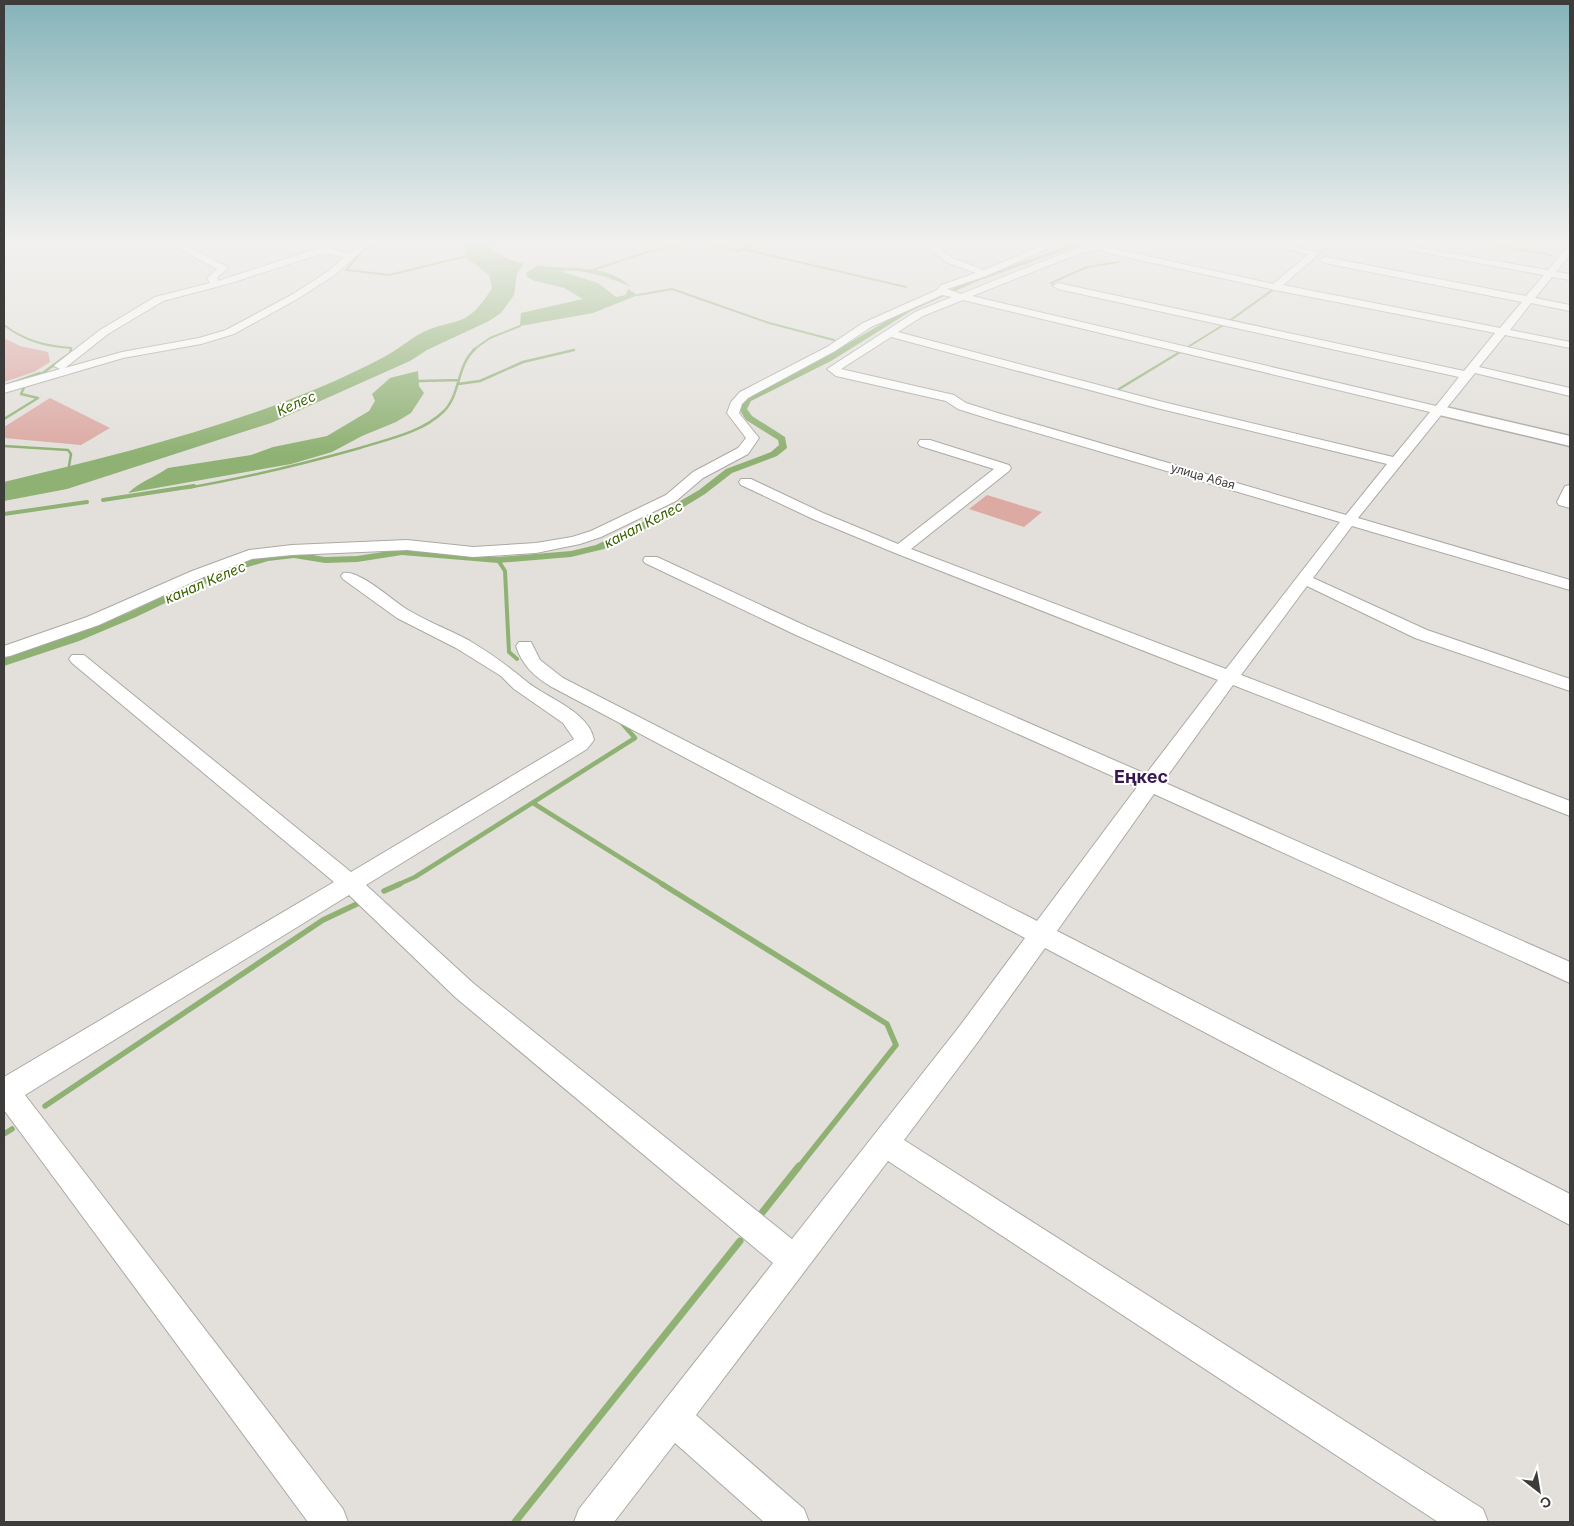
<svg xmlns="http://www.w3.org/2000/svg" width="1574" height="1526" viewBox="0 0 1574 1526" font-family="Inter,sans-serif">
	<rect width="100%" height="100%" fill="#e3e0db"/>
	<path fill="#dca9a3" d="M4,338l16,8 28,6 2,10 -16,10 -30,10z
		M50,398l60,30 -29,17 -77,-7v-11z
		M987,495l55,17 -18,15 -55,-18z"/>
	<path fill="#8fb173" d="M471,241h26l-6,4 -1,4 18,10 16,5 -7,10 -3,21 -13,18 -12,8 -62,29 -17,11 -139,62 -204,66 -63,12v-19c125,-30 265,-64 380,-125 11,-6 21,-14 32,-21 37,-21 49,-3 76,-48l-3,-13 -24,-18 -1,-10z
		M538,265c32,6 67,-3 93,22 -19,-9 -49,-19 -71,-16l38,12 18,14 10,-2 2,-6 10,6 -45,18 -73,13 1,-13 62,-14 -19,-11 -29,-7 -8,-4 -1,-4z
		M418,371l1,15 5,7 -13,20 -15,9 -34,14 -30,16 -41,12 -163,29c13,-12 25,-15 40,-25l83,-13 22,-8 54,-11 42,-25 6,-10 -3,-7 18,-16z"/>
	<g fill="none" stroke-linecap="round" stroke-linejoin="round">
		<path stroke="#8fb173" stroke-width="2" d="M380,241l-16,9 -18,20 43,5 82,-20
			M1471,241l80,14
			M743,249l163,38
			M1316,256l21,-15
			M593,270l54,-18 51,-10 41,9 20,-10
			M1060,287l-9,-4 36,-16 32,-5
			M638,295l34,-6 97,34 65,17
			M4,325c21,16 41,21 67,23v2
			M473,350l17,-12 30,-12
			M1183,350l42,-26 52,-37"/>
		<path stroke="#8fb173" stroke-width="2.5" d="M36,378l34,-25 1,-4
			M419,381l40,-1
			M458,384l22,-3 43,-19 51,-12
			M4,386l36,-13
			M1119,389l66,-40
			M4,419l34,-21 -17,-4 4,-9
			M4,446l64,4 3,4 -3,18
			M187,488c58,-10 116,-24 173,-40 28,-9 61,-15 83,-36 18,-17 13,-46 32,-63"/>
		<path stroke="#8fb173" stroke-width="4" d="M103,500l91,-14
			M4,514l83,-12
			M498,560l7,11 4,81 8,7"/>
		<path stroke="#8fb173" stroke-width="4.5" d="M533,803l131,82
			M397,885l18,-8 220,-139 -14,-16"/>
		<path stroke="#8fb173" stroke-width="5.5" d="M662,884l225,140 9,21 -98,123
			M384,891l16,-7
			M45,1106l278,-186 36,-17
			M4,1134l8,-5"/>
		<path stroke="#8fb173" stroke-width="7" d="M761,1214l38,-48
			M515,1522l225,-281"/>
		<path fill="#8fb173" fill-rule="evenodd" d="M1082,241h9l-113,40 -67,30 -80,50 -80,40 -4,8 5,7 33,21 2,11 -10,8 -45,17 -27,21 -44,27 -57,28 -33,8 -73,6 -96,-8 -45,7 -32,1 -31,-5 -26,3 -40,12 -92,44 -57,24 -75,25v-8l67,-23 57,-22 92,-44 47,-14 27,-3 31,5 32,-1 45,-7 96,8 73,-6 25,-6 57,-28 46,-27 27,-21 45,-17 8,-7 -1,-5 -32,-20 -7,-11 5,-11 81,-41 82,-48 67,-30z"/>
		<g stroke="#aba9a4" stroke-width="2">
			<path id="minor" d="M165,241h11l50,25 2,2 -11,10 1,3 95,-31 14,-2 22,5 17,-12h11l-13,8 -28,25 -37,24 -65,36 -33,10 -78,14 -119,35v-8l56,-16 -6,-3 2,-2 44,-34 55,-33 55,-14 -3,-5 10,-9zM327,254l17,3 -14,13 -37,24 -67,36 -27,8 -77,14 -57,16 43,-34 55,-33 68,-18 86,-28z
				M922,241h9l21,17 32,12 69,-29h12l-79,35 -39,13 14,5c38,-15 77,-32 116,-45 8,-3 19,-2 25,-8h9l-4,5 4,2 162,36 36,-30 -56,-13h17l50,12 -37,32 217,43 22,-26 -197,-39 -5,-3 5,-3 201,39 18,-21 -185,-34h20l169,29 19,-23 3,-1v8l-14,18 14,2v6l-18,-3 -17,21 35,7v6l-39,-8 -21,27 60,12v6l-65,-13 -26,32 91,21v8l-95,-23 -117,145 212,62v10l-218,-64 -39,52 114,52 143,49v12l-155,-53 -108,-52 -66,89 329,126v15l-337,-131 -70,97 407,180v21l-416,-189 -97,137 513,263v31l-525,-277 -68,95 -73,97 579,369 5,13h-50l-550,-361 -192,254 108,94 5,13h-45l-89,-79 -61,79h-40l5,-13 194,-246 -318,-266 -106,-102 -324,200 318,414 5,13h-40l-304,-412v-33l330,-195 -262,-219 -3,-4 3,-4h12l267,217 223,-133 -11,-16 -49,-34 -13,-13 -45,-28 -59,-30 -54,-39 -2,-3 2,-3c16,-4 50,28 65,37 20,12 42,20 62,31 20,12 38,25 56,40 20,17 63,30 68,59l-7,9 -221,136 107,98 319,256 167,-212 66,-89 -475,-252c-16,-10 -28,-21 -34,-40l3,-4h12l9,18 23,18 474,243 100,-134 -341,-152 -151,-72 -2,-3 2,-3h12l151,70 338,147 72,-94 -323,-127 -82,-34 -72,-34 -2,-3 2,-3h10l72,34 75,31 96,-75 -74,-23 -2,-3 2,-3h10l79,25 2,3 -2,3 -98,78 315,120 114,-147 -347,-102 -35,-11 -12,-8 -110,-25 -9,-7 88,-57 37,-15 -10,-2 -71,32 -36,24 -87,47 -6,6 -3,9 20,25 -11,16 -45,24 -27,23 -75,36 -21,7 -44,9 -63,4 -66,-7 -115,5 -40,4 -48,18 -105,48 -89,31 -6,1v-11l83,-29 105,-46 57,-21 43,-5 115,-5 66,7 63,-4 36,-6 19,-6 75,-36 27,-23 45,-24 8,-10 -19,-25 4,-11 9,-10 87,-45 36,-24 74,-33 4,-5 35,-12 -30,-11zM1100,249l8,4 167,37 220,43 -31,38 -406,-88 -5,3 5,3 401,88 -23,29 -464,-110 111,-44zM963,300l467,112 -37,45 -230,-55 -265,-70 25,-16zM891,337l266,71 230,56 -41,51 -345,-101 -35,-11 -12,-8 -113,-26z
				M1570,485v23l-11,-3 -2,-3 8,-16z"/>
		</g>
		<g stroke="#aba9a4" stroke-width="3">
			<path id="major" d="M1437,405l133,31v10l-139,-33 -2,-3z"/>
		</g>
		<use href="#minor" fill="#fff" fill-rule="evenodd"/>
		<use href="#major" fill="#fff" fill-rule="evenodd"/>
	</g>
	<linearGradient id="sky" x2="0" y2="1"><stop stop-color="#84b3b9"/><stop offset="0.53" stop-color="#f2f1ef"/><stop offset="1" stop-color="#f2f1ef" stop-opacity="0"/></linearGradient>
	<rect width="1574" height="455" fill="url(#sky)"/>
	<g text-anchor="middle" dominant-baseline="central" stroke-width="4" stroke-linejoin="round" paint-order="stroke">
		<g font-size="12" fill="#3d3c3a" stroke="#fff">
			<text transform="translate(1203 476) rotate(16)">улица Абая</text>
		</g>
		<g font-size="14" font-style="italic" fill="#396100" stroke="#fff">
			<text transform="translate(296 403) rotate(-24)">Келес</text>
			<text transform="translate(643 524) rotate(-27)">канал Келес</text>
			<text transform="translate(205 582) rotate(-23)">канал Келес</text>
		</g>
		<g font-size="18" font-weight="bold" fill="#381850" stroke="#fff">
			<text x="1141" y="776">Еңкес</text>
		</g>
	</g>
	<rect width="1574" height="1526" fill="none" stroke="#3d3c3a" stroke-width="10"/>
	<g transform="translate(1539 1491) rotate(149)" stroke="#ffffff" stroke-width="4" paint-order="stroke">
	<path d="M0-4L9 19L0 12L-9 19Z" fill="#3d3c3a"/>
	<text y="-8" font-size="14" font-weight="bold" text-anchor="middle" fill="#3d3c3a">С</text>
	</g>
</svg>
